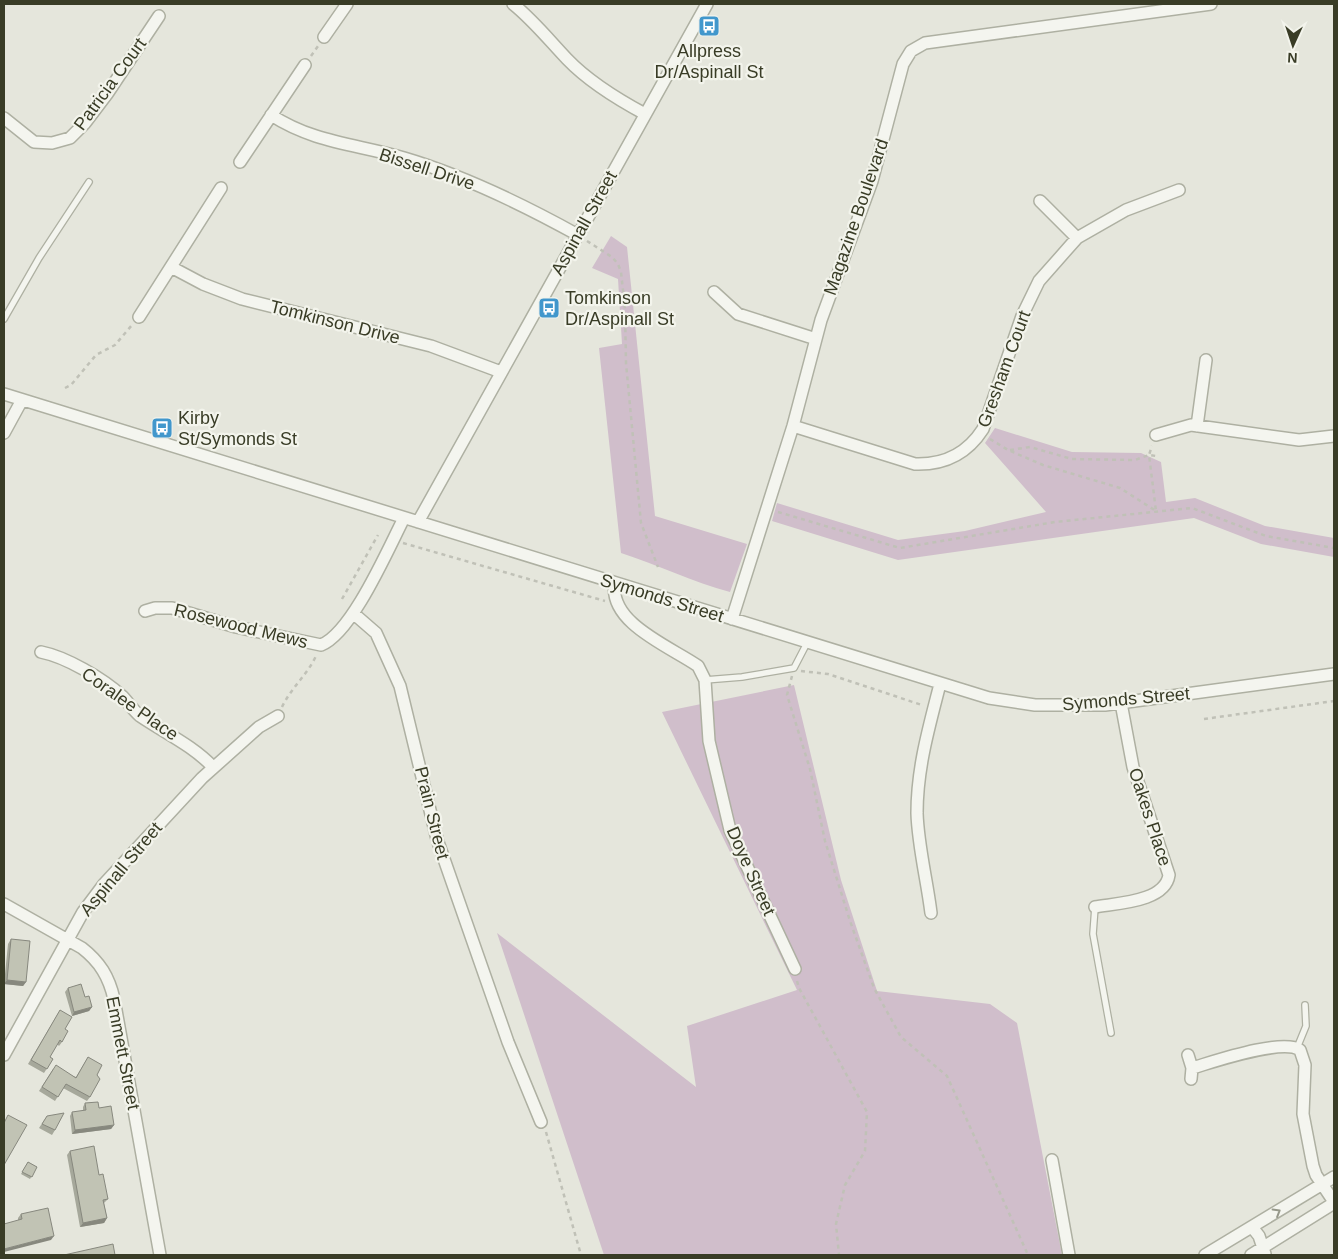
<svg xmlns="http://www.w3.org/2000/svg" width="1338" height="1259" viewBox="0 0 1338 1259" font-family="Arial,sans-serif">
	<rect width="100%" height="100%" fill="#e5e6dc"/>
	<path fill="#d0becb" d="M611,236l16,11 28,269 92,28 -17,48c-37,-10 -72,-27 -109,-39l-22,-205 23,-4 -4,-65 -26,-11z
		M995,428l77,24 69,1 20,9 5,40 29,-4 70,28 69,12v19l-73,-13 -67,-26 -296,42 -126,-39 5,-18 121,37 67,-9 81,-19 -61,-69z
		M794,685l47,195 36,111 113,13 27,19 45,232h-458l-107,-322 199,154 -9,-61 110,-36 -135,-278z"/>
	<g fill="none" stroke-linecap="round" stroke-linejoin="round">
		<g stroke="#aeb0a2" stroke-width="8">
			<path id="service" d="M4,319l35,-61 50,-76
				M705,680l37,-3 52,-9 13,-25
				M1095,907l-2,27 18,99
				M1297,1048l9,-22 -1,-21"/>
		</g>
		<g stroke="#aeb0a2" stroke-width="14">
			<path id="minor" d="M513,4c20,16 36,36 54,55 22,23 50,40 78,55
				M324,37l23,-33
				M271,115c43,28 86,29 133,43 61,18 118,46 174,77
				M4,118l30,24 18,1 18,-5 15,-15 22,-29 52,-78
				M240,162l65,-97
				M1040,201l37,37
				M171,267l32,17 39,15 189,47 70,26
				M714,292l24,22 78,25
				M139,317l82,-129
				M4,394l985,304 46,7h70l229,-31
				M793,426l122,38c29,1 52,-10 68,-35l39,-113 17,-35 38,-43 49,-28 53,-20
				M1197,426l9,-66
				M4,433l18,-33
				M1156,435l35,-10 108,15 35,-4
				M418,522l289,-518
				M615,583c-7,40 56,64 83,83l7,14 4,61 21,89 65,139
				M145,611l10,-3h17l64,19 85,18c31,-12 67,-96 83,-127
				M353,613l23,20 24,53 37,153 71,203 33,80
				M732,619l61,-193 28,-106 51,-139 31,-117 8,-13 14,-8 286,-39
				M41,652c25,5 61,26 81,44 6,6 11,14 18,20 25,17 52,29 73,51
				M4,904l78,44c18,14 27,29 32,51l46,256
				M1095,907c22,-4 70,-5 74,-32l-36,-108 -12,-64
				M931,913c-4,-33 -13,-67 -14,-100 0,-45 12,-86 23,-129
				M4,1055l79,-143 21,-28 98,-106 57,-51 19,-11
				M1188,1055l4,13 -1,11
				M1192,1068c21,-6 90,-30 108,-18l5,15 -2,49 10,52 3,9 18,27
				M1052,1160l17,95
				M1252,1227l7,9 6,18
				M1205,1255l129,-78
				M1251,1255l83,-52"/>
		</g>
		<path stroke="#c0c1b7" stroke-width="2.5" stroke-dasharray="4 4" stroke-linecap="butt" d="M311,56l7,-10
			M587,241l25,16 6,7 3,8 4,37 1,54 15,160 17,44
			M65,388l6,-3 25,-30 19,-10 17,-20
			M990,439l18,11 35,15 77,23 36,23 -7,-56 3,-9
			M1010,450l20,-3 42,12 63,1 14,-5 7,1
			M778,512l122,36 155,-26 137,-14 74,28 68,12
			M403,543l202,58
			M342,599l36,-64
			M801,671l27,3 94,31
			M792,676l-5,19 23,74 15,72 25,80 24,67 27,49 46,39 81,179
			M282,707c9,-19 25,-32 34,-51
			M1204,719l130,-18
			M797,981l2,7 68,124 -2,39 -20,34 -9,39 3,31
			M546,1132l35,123"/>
		<use href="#service" stroke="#f4f5ef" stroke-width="5.5"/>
		<use href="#minor" stroke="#f4f5ef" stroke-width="11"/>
	</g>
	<path fill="#a6a89b" d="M11,939l15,43 -3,4 -19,-2 4,-40z
		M68,988l17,9 7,10 -3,4 -17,5 -7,-24z
		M60,1010l5,19 -3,13 -3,4 -2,-2 -7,13 3,2 -9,14 -16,-9z
		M88,1057l9,18 -7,22 -3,4 -24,-13 -8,13 -16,-10 14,-22 23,8z
		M85,1103l14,5 15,17 -3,4 -39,5 -2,-18 2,-4 11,-1v-4z
		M47,1116l8,14 -3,5 -13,-7z
		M70,1151l29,24 9,24 -4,4 3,15 -3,5 -24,4 -13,-72z
		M28,1162l9,5 -7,12 -9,-5z
		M21,1214l30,26 -33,-20v-2z"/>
	<path fill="#87887e" d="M7,980l19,2 -3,4 -19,-2z
		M92,1007l-3,4 -17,5 2,-4z
		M114,1125l-3,4 -39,5 3,-4z
		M107,1218l-3,5 -24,4 3,-4z
		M54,1236l-3,4 -47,12v-3z"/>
	<path fill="#c1c3b4" stroke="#87887e" d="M11,939l19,2 -4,41 -19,-2z
		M81,984l4,13 4,-1 3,11 -18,5 -6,-24z
		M60,1010l12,7 -7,12 3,2 -6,11 -2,-2 -10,17 3,2 -6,10 -16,-9z
		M88,1057l14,8 -5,10 3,4 -10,18 -24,-13 -8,13 -16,-10 14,-22 20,13z
		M98,1102l1,6 12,-2 3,19 -39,5 -3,-18 14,-2 -1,-7z
		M64,1113l-9,17 -13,-6 5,-8z
		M8,1115l19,10 -23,40v-42z
		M94,1146l5,29 4,-1 5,25 -5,1 4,18 -24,5 -13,-72z
		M28,1162l9,5 -5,10 -10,-5z
		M48,1208l6,28 -50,13v-25l18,-5 -1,-5z
		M113,1244l2,11h-51z"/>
	<defs><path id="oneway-chevron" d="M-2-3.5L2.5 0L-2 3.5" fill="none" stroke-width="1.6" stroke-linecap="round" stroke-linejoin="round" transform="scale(1.25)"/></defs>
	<use stroke="#96988a" href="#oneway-chevron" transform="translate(1277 1212) rotate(-31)"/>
	<defs>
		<g id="bus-square" transform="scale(1.125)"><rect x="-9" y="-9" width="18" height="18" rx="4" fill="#4197cc" stroke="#f3f4ec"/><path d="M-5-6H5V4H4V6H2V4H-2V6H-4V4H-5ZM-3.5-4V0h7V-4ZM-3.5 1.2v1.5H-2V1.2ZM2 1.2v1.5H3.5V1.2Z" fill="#fff"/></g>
	</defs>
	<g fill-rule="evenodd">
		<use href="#bus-square" x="709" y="26"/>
		<use href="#bus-square" x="549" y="308"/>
		<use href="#bus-square" x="162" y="428"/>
	</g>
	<g text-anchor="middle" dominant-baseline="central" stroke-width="4.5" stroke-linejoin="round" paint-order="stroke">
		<g font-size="18" fill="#393c26" stroke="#f3f4ec" text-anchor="start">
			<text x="709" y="51" text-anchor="middle">Allpress<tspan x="709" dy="21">Dr/Aspinall St</tspan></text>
			<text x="565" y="298">Tomkinson<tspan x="565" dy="21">Dr/Aspinall St</tspan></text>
			<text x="178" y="418">Kirby<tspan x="178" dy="21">St/Symonds St</tspan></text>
		</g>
		<g font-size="18" fill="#393c26" stroke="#f3f4ec">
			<text transform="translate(110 84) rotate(-54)">Patricia Court</text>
			<text transform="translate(427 169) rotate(18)">Bissell Drive</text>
			<text transform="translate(856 217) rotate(-71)">Magazine Boulevard</text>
			<text transform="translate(584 223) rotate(-61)">Aspinall Street</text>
			<text transform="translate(335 322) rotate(14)">Tomkinson Drive</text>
			<text transform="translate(1004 369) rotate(-70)">Gresham Court</text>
			<text transform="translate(662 598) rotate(17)">Symonds Street</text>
			<text transform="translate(241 626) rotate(14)">Rosewood Mews</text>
			<text transform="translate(1126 699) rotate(-5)">Symonds Street</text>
			<text transform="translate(130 704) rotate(35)">Coralee Place</text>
			<text transform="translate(432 813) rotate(76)">Prain Street</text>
			<text transform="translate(1150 817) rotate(72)">Oakes Place</text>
			<text transform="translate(121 869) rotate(-50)">Aspinall Street</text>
			<text transform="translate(751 871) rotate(66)">Doye Street</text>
			<text transform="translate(123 1053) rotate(79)">Emmett Street</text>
		</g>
	</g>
	<rect width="1338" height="1259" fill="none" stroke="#393c26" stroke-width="10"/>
	<g transform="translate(1293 45) rotate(183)" stroke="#f3f4ec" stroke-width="4" paint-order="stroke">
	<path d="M0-4L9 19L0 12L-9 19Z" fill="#393c26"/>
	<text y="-8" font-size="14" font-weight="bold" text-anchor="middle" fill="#393c26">N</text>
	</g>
</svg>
